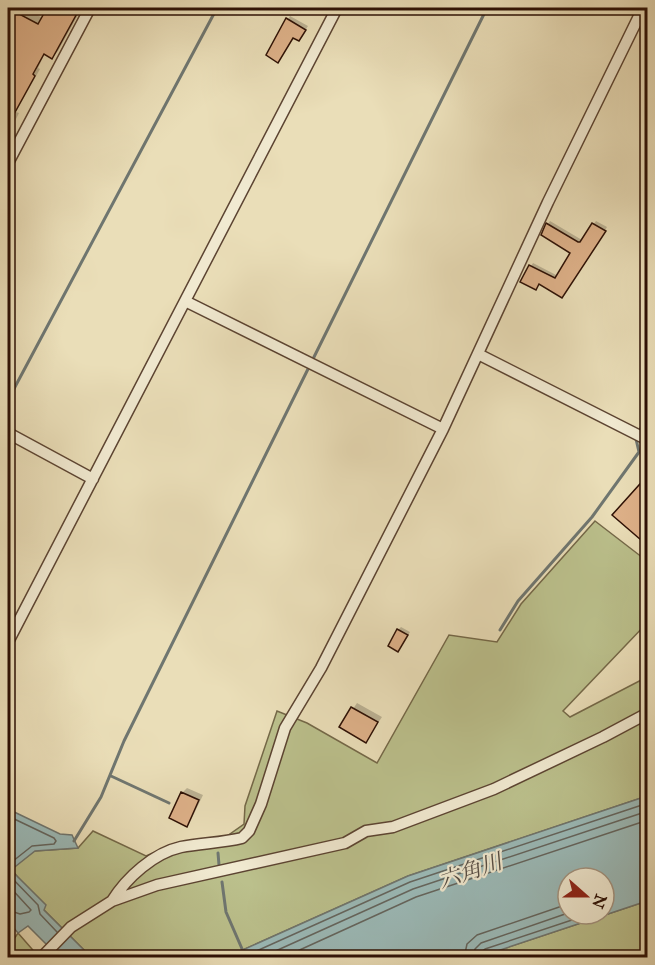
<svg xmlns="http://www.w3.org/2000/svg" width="655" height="965" viewBox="0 0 655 965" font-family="'IM FELL Great Primer','Noto Serif JP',serif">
	<rect width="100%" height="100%" fill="#eadeb8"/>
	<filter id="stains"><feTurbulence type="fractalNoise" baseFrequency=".00333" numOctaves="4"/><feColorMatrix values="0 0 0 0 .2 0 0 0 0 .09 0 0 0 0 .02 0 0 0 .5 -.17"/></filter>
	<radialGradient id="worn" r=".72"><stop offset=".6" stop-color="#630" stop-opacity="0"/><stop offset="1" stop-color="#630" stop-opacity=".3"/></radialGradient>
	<path fill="#bbc08c" stroke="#746848" stroke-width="1.5" d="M595,521l52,40v62l-84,88 7,6 77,-40v119l-239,80 -181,81 -128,1 -2,-3 -6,2 -47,-47 -33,-41 23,-18 44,-3 15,-17 53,25 30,-13 51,-7 17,-12 1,-18 32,-95 30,12 70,40 72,-128 48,7 24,-38z
		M647,901v56h-168z
		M18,933l21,24 -31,1v-10z"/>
	<path fill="#9bbab8" stroke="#6f7670" stroke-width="1.5" fill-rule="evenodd" d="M647,796v105l-168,56h-252l181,-81zM568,878h36v36h-36z
		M8,809l52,25 12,1 6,13 -43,3 -24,19 35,35 -2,5 47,47 6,-2 2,2h-40l-31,-31 -10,7 -10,-12z"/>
	<path fill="#0003" d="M8,8h16l19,10 5,-10h34l-24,43 -6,6 -7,-4 -7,15 2,1 -24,43 3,1 -11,22z
		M290,16l18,10 -9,14 -5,-4 -26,19z
		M550,221l32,19 14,-19 11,6 -17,29 -29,40 -21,-13 -18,-2 11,-18 25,13 14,-24 -24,-28z
		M401,627l9,5 -9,15 -3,-17z
		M357,703l25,14 -16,24 -25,-14z
		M187,788l16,7 -12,25 -4,5 -16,-7 12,-26z"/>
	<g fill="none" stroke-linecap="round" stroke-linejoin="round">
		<path stroke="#64655e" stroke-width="1.5" d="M8,816l46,22 2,3 -2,3 -22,2 -24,19
			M8,874l30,31 2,9 17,18
			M8,885l23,25 -2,2 -9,2 -12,-4
			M241,958l169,-76 238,-79
			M260,958l153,-69 235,-78
			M282,958l134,-61 232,-77
			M464,958l3,-14 10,-9 91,-31
			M473,958l2,-9 6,-6 87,-30
			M481,958v-6l4,-3 105,-35"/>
		<path stroke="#6f7670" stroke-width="3" d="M312,361l175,-353
			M8,400l209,-392
			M500,630l18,-29 74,-84 47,-65 -3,-13 12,-27
			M111,776l58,27
			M74,841l27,-44 23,-56 185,-374
			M218,853l1,12
			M222,882l4,30 20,46"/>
	</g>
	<path fill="#deb189" stroke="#2d1005" stroke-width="1.5" d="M8,8h14l-3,6 19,10 9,-16h33l-28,51 -8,-5 -11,20 2,2 -27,49z
		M286,18l20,12 -7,11 -6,-3 -15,25 -12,-8z
		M546,223l32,19h2l12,-19 14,8 -44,67 -23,-14 -3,6 -16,-8 9,-17 26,13 15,-25 -29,-18z
		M648,475v57l-7,8 -29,-25z
		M397,629l11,6 -10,17 -10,-6z
		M351,707l27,15 -12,21 -27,-16z
		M181,792l18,8 -12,27 -18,-9z"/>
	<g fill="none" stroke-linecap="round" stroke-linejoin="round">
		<g stroke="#5c4432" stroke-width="13">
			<path id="street" d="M8,163l82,-155
				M185,301l258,128
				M478,354l166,84 4,-8
				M8,433l85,46
				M8,642l329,-634
				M112,901c15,-24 42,-48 69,-54 20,-4 41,-4 61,-9l7,-7 12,-27 24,-76 36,-60 122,-239 105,-227 95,-194
				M41,958l30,-31 41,-26 45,-16 188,-42 21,-12 27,-4 101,-38 109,-52 45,-24"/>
		</g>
		<use href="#street" stroke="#f1ead1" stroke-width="10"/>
	</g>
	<g text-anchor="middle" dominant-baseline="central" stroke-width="4.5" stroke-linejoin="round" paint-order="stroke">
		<g font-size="22" font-style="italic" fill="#544c44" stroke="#f1ead1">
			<text transform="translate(470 871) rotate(-19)">六角川</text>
		</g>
	</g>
	<rect width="655" height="965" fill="none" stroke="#eadeb8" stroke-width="30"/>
	<rect x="9" y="9" width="637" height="947" fill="none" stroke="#2d1005" stroke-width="3"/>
	<rect x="15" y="15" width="625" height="935" fill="none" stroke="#2d1005" stroke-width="1.5"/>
	<g transform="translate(586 896) rotate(111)"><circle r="28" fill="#f1ead1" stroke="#a3937f" stroke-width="1.5"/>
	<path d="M0-4.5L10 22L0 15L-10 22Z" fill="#8f2418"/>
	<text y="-9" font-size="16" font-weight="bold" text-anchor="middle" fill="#2d1005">N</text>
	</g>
	<rect width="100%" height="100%" filter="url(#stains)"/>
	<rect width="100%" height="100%" fill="url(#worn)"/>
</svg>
